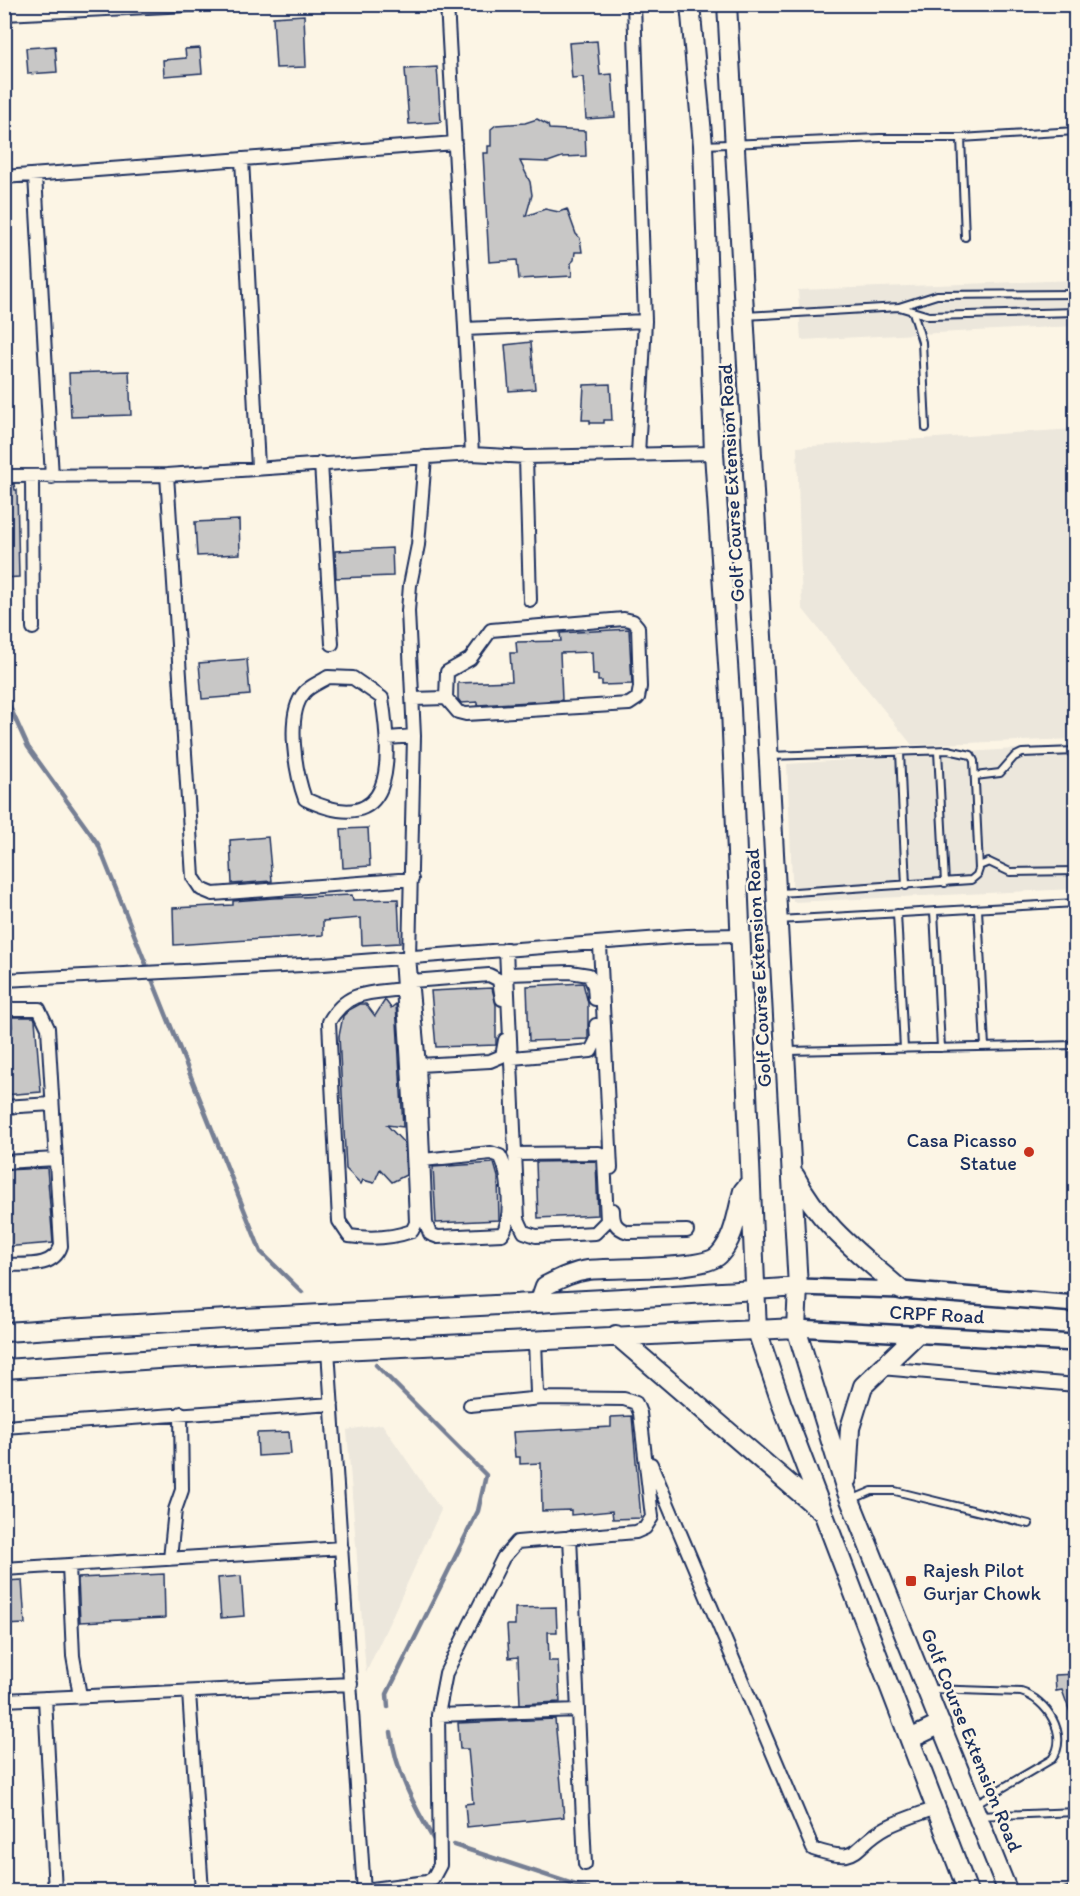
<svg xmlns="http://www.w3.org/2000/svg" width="1080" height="1896" viewBox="0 0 1080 1896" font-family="Itim,sans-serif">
	<rect width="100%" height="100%" fill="#fcf5e5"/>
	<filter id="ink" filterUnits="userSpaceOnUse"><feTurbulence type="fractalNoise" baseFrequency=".0167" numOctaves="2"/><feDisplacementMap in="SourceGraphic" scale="12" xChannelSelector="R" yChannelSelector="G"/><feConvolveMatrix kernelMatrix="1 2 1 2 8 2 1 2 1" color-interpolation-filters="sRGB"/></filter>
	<g filter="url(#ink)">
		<path fill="#ece7dc" d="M1075,280v46l-274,14 -3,-50z
			M1075,429v310l-163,6 -110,-137 -5,-161z
			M1075,745v144l-282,13 -6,-138z
			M382,1424l59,86 -75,163 -19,-243z"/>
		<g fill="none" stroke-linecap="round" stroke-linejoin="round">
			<path stroke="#767f94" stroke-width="4.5" d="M4,694l24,53 70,97 163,408 41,40
				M376,1365l110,110 -8,36 -91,183 1,13
				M391,1732c4,38 24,76 43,108
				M454,1845l143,47"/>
		</g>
		<path fill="#c8c7c6" stroke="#1b2f5e" stroke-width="1.5" d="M304,15l2,52 -30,1 -3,-51z
			M597,41l3,34 12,-1 3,43 -29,2 -3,-42 -11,1 -3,-35z
			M55,46l2,26 -29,2 -2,-26z
			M200,48l2,25 -38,3 -1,-16 23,-2 -1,-9z
			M437,67l4,55 -32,2 -4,-55z
			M537,119l11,6 1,4 36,2 1,25 -24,1 -14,5 -28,-1 10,21 2,13 -6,21 19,-7 14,3 8,-3 9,25 4,4 2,14h-7l-1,8 -3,3 1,13 -53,3 -2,-19 -28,2 -6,-109h5v-7h3v-17l5,-4 29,-2z
			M531,342l4,47 -26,2 -4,-46z
			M129,371l2,44 -60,2 -2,-44z
			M610,384l2,36h-8v3h-14v-3h-8l2,-35z
			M4,484h10l1,6h2l2,87 -15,1z
			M239,520l1,34 -43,2 -2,-34z
			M392,548l1,28 -57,2 -1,-27z
			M629,629l3,55 -30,1v-4h-4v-6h-5l-1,-23 -32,1 2,47 -84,5v-3l-17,1 -3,-4v-16l54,-2 -2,-28h7l-1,-11 45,-1 -1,-8z
			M247,659l3,36 -48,4 -3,-36z
			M368,828l2,38 -27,2 -2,-39z
			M268,837l4,44 -40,3 -2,-44z
			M352,895l1,5 45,-1 2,44 -38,2 -1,-27 -38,3v14l-149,10 -1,-37 60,-3v-4l40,-3z
			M583,983l5,20v36l-59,2 -2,-55z
			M492,988l4,17v40l-60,2 -5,-56z
			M385,1000l6,8 5,-4 7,123 -16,-2 17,18 2,32 -14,7 -12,-13 -6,14 -11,-3 -2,4 -15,-15 -7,-133 4,-20 6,-6 11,-6h6l9,12z
			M11,1017h23l1,3 6,72 -37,3v-67l8,-1z
			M596,1161l2,54 -60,3 -2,-56z
			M494,1163l4,14 1,43 -63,3 -3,-56z
			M47,1168l6,75 -49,4v-77z
			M632,1416l9,102 -28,1 -1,-8 -41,4v-5l-29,1 -1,-48 -21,1v-7h-5l-2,-25 98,-5v-10z
			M289,1432l2,22 -33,2 -1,-23z
			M164,1574l1,44 -85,4 -2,-44z
			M241,1576l3,40 -23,2 -3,-40z
			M22,1580l3,44 -21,1v-44z
			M556,1607l1,25h-9l1,29h9l2,41 -40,2 -2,-47 -9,1 -2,-33h8v-17z
			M1076,1674v48l-2,1 -12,-33 -6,1 -1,-16z
			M555,1719l9,98 -97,10 -2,-23 8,-1 -5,-54h-8l-2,-26z"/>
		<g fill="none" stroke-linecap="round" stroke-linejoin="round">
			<g stroke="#1b2f5e" stroke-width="10">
				<path id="service" d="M961,138l4,99
					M704,145l176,-7h81l115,-7
					M899,307l30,9 147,-4
					M913,312l9,30 4,86
					M745,316l154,-9 38,-12 139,-1
					M938,751l7,132
					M900,752l6,134
					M769,756l179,-6 23,5 3,6 5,108 -2,6 -6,5 -191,13
					M975,776l25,-3 14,-16 8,-4 54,-2
					M979,866l10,-4 21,10 66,-1
					M978,909l7,138
					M934,911l7,137
					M897,913l7,136
					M778,920l298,-17
					M788,1051l288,-6
					M851,1500l21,-9h23l134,33
					M930,1689l91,3c25,7 49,43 31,67l-77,45
					M979,1816l97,-4
					M1065,1892l11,-4"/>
			</g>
			<g stroke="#1b2f5e" stroke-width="16">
				<path id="minor" d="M447,4l25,450
					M634,4l11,317 -7,134
					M4,14l205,-10
					M242,159l16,308
					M35,175l17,302
					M4,177l451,-34
					M465,329l180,-8
					M526,457l4,143
					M321,463l11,181
					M167,475l26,402 8,12 12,5 199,-15
					M4,476l163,-1 305,-21 54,3 188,-4
					M32,478l1,150
					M328,677l25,1 29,20c10,63 13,143 -77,101 -9,-25 -20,-84 -1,-106 5,-7 17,-11 24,-16z
					M413,699l33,-1 12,14 8,2 163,-10 9,-6 2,-11 -2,-60 -5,-6 -9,-2 -133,11 -21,29 -23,13 -1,26
					M388,738l26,-2
					M600,945l11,223
					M506,949l12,270 6,13 12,4 59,-3 12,-12 -3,-63 -5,-5 -85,1
					M401,958c6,88 12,176 15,265l-4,8c-20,7 -42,8 -63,5l-10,-15 -10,-199c18,-32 41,-29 74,-33
					M508,974l62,-2 19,3 5,11 1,13
					M4,980l319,-16 364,-28 53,-1
					M412,981l77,-6 10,5 3,19
					M4,995l2,14
					M4,1009h35l9,19 13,218c-8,23 -36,18 -57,19
					M512,1058l79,-7 6,-12 -1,-14
					M419,1065l71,-4 12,-5 3,-16
					M4,1107l48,-3
					M423,1160l68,-7 9,3c9,15 13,64 2,78l-64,3 -8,-3 -4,-11 -7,-158 -10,-108 5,-221 -6,-125 2,-26 8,-40 7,-88
					M4,1162l52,-3
					M613,1210c0,12 2,18 15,22l59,-1
					M328,1350l36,542
					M881,1368l195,17
					M470,1405l71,-7
					M4,1427l328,-23
					M651,1464l162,385c50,17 38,-3 74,-22 16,-8 33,-13 49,-19
					M570,1537l15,327
					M170,1559l5,-49 7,-20 -1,-77
					M69,1565l4,91 7,40
					M4,1569l338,-21
					M189,1692l13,200
					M45,1698l10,194
					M4,1700l347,-16
					M438,1715l140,-5
					M364,1890l63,-8 6,-4 7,-13 -2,-150 8,-42 57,-115 14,-16 119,-10 9,-4 7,-11 -12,-104 -4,-10 -12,-4 -83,-1 -4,-5 -2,-52"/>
			</g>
			<g stroke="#1b2f5e" stroke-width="20">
				<path id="tertiary" d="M798,1287l103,3 175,14
					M796,1328l280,15"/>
			</g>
			<g stroke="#1b2f5e" stroke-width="22">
				<path id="secondary" d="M690,4l13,141 11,308 17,256 26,622 25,74 186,487
					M727,4l71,1283 -2,41 50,162 162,402
					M795,1176c24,48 66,79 106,114
					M539,1303l6,-17c14,-7 27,-14 43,-16 26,-3 116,1 131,-15 16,-17 18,-43 24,-64l5,-6
					M4,1332c265,-18 530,-26 794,-45
					M616,1335l206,177
					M4,1369l170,-11 622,-30
					M847,1479l3,-51 13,-42 54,-52
					M910,1739l31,-15"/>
			</g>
			<use href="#service" stroke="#fcf5e5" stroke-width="6"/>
			<use href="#minor" stroke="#fcf5e5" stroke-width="12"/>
			<use href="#tertiary" stroke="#fcf5e5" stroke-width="15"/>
			<use href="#secondary" stroke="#fcf5e5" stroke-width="18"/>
		</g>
	</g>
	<g fill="#c8321e" stroke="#fcf5e5" stroke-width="2">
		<circle cx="1029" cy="1152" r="6"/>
		<rect x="905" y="1575" width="12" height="12" rx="3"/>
	</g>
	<g text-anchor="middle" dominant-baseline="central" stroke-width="5" stroke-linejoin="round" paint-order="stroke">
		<g font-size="20" fill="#1b2f5e" stroke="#fcf5e5">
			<text transform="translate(731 483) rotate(-93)">Golf Course Extension Road</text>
			<text transform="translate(758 968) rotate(-93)">Golf Course Extension Road</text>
			<text transform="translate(937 1314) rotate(3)">CRPF Road</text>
			<text transform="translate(972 1740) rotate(68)">Golf Course Extension Road</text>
		</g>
		<g font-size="20" fill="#1b2f5e" stroke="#fcf5e5" text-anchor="end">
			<text x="1017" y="1140">Casa Picasso<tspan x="1017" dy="23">Statue</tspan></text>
			<text x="923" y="1570" text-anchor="start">Rajesh Pilot<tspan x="923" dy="23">Gurjar Chowk</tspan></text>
		</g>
	</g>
	<rect width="1080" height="1896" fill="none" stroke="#fcf5e5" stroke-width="24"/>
	<rect x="12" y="12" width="1056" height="1872" fill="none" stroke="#1b2f5e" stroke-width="2" filter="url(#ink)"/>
</svg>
